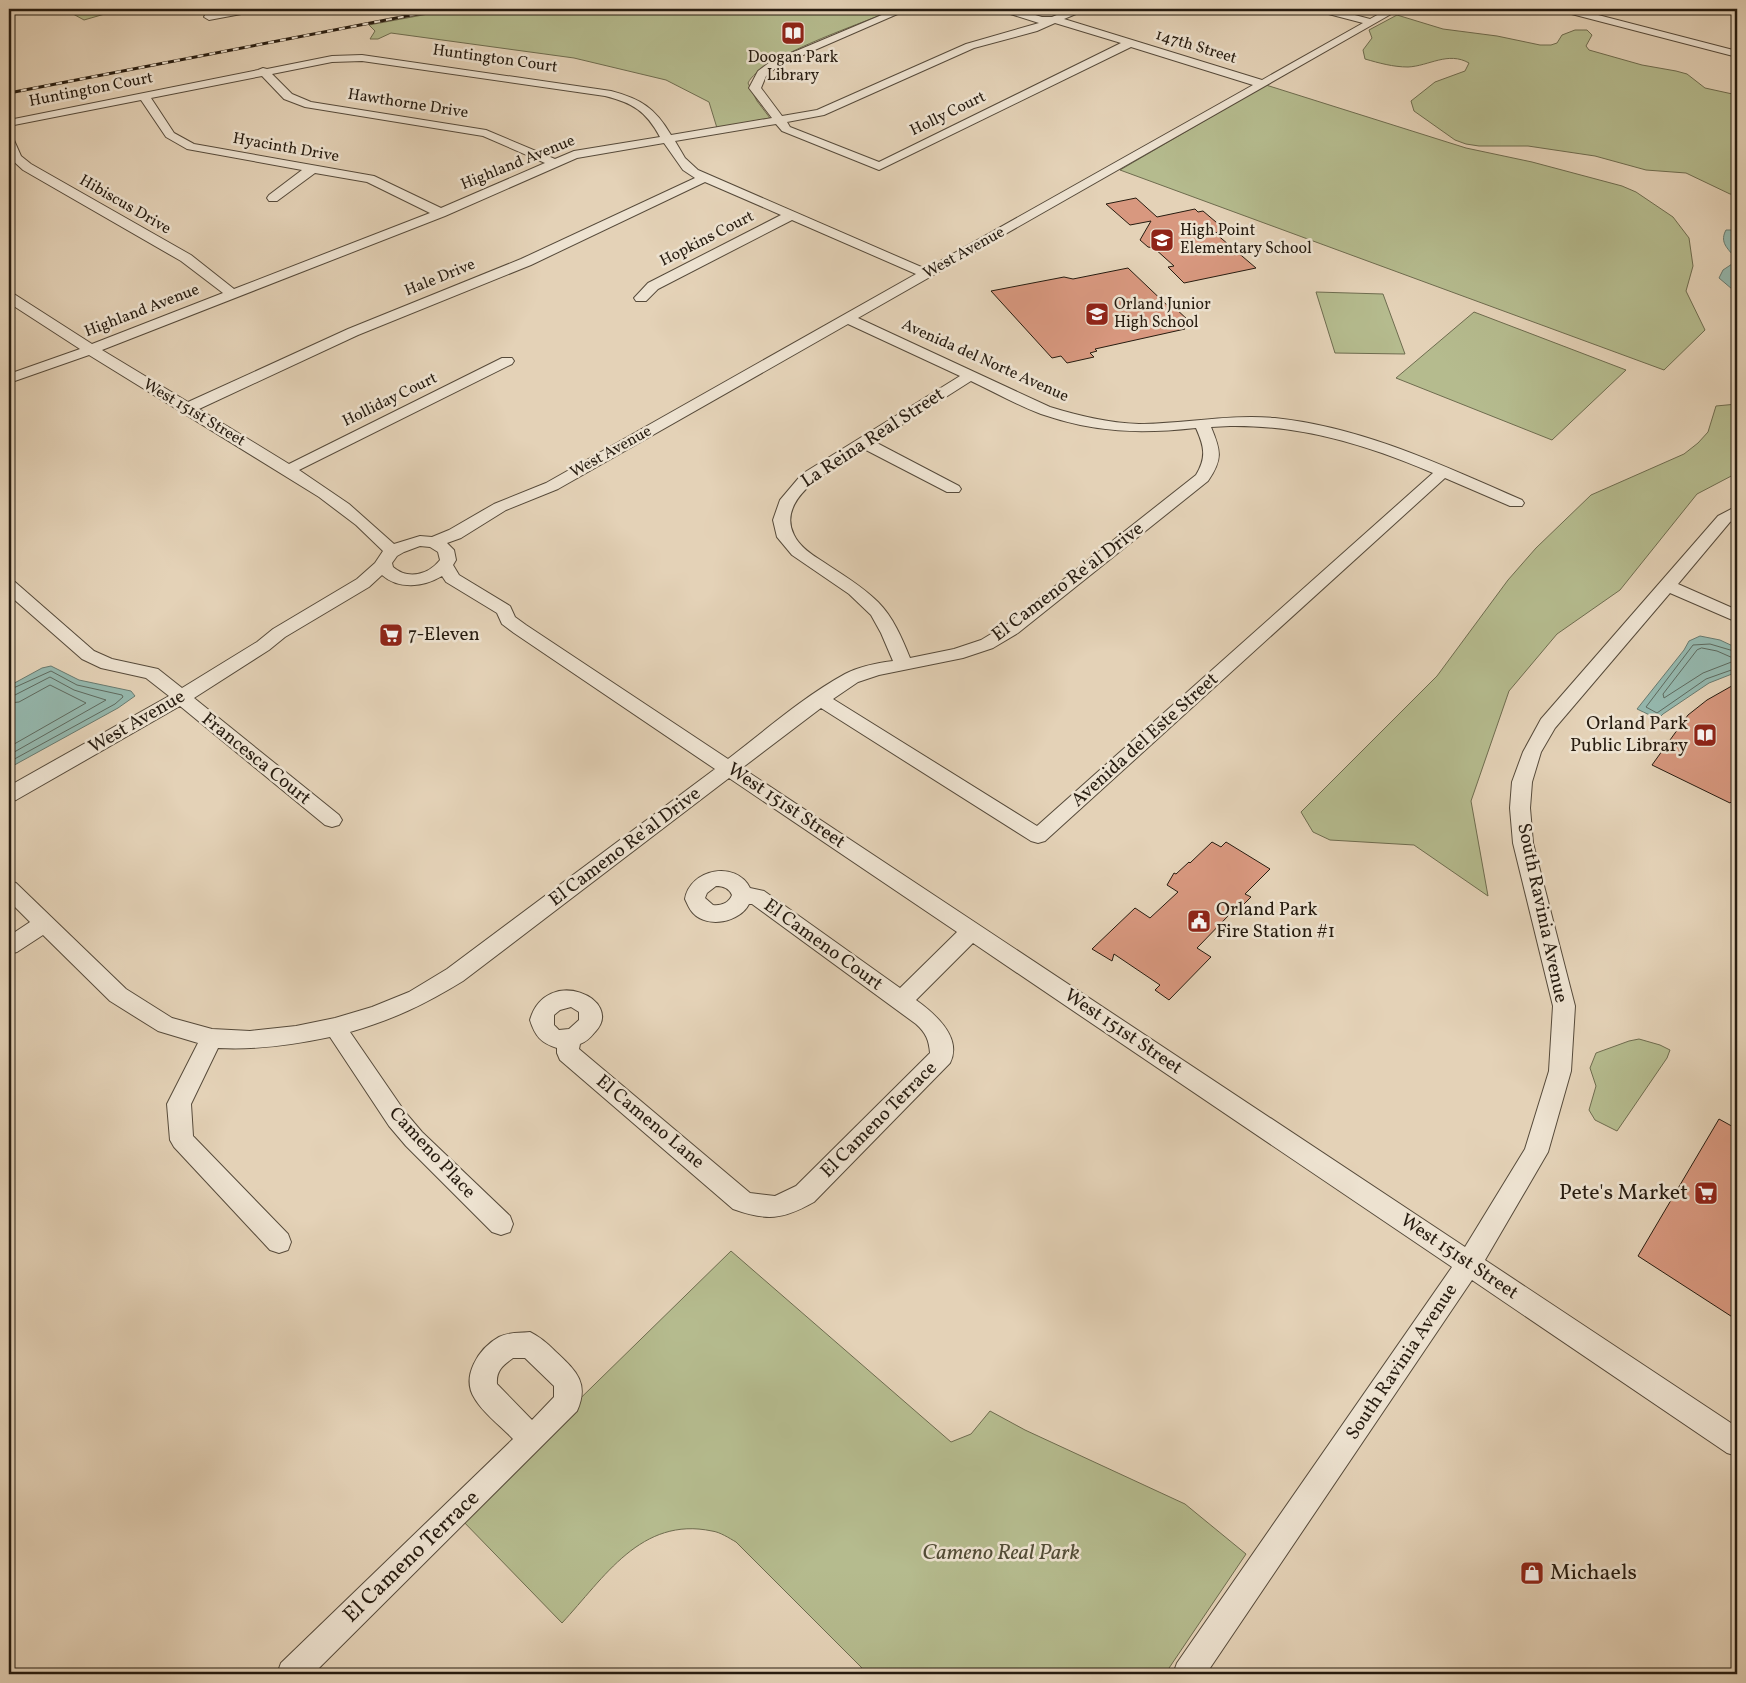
<svg xmlns="http://www.w3.org/2000/svg" width="1746" height="1683" viewBox="0 0 1746 1683" font-family="Vollkorn,serif">
	<rect width="100%" height="100%" fill="#e4d2b7"/>
	<filter id="stains"><feTurbulence type="fractalNoise" baseFrequency=".004" numOctaves="4"/><feColorMatrix values="0 0 0 0 .2 0 0 0 0 .09 0 0 0 0 .02 0 0 0 .5 -.17"/></filter>
	<radialGradient id="worn" r=".72"><stop offset=".6" stop-color="#630" stop-opacity="0"/><stop offset="1" stop-color="#630" stop-opacity=".3"/></radialGradient>
	<path fill="#b5bb8e" stroke="#6e6c4f" d="M64,9h58l-38,11z
		M455,9h441c-30,13 -136,48 -148,74l9,18 13,17 -53,10 -8,-26 -43,-22 -92,-22 -183,-25 -13,6h-8l5,-8 -6,-6z
		M1397,15l46,14 54,7 43,9h11l6,-2 5,-8 13,-5h12l5,5 -6,11 3,4 53,15 34,6 11,3 18,14 32,7v100l-7,-1 -44,-21 -40,-3 -51,-14 -67,-10h-49l-13,-2 -11,-4 -41,-29 -3,-10 24,-19 30,-11 4,-8c-21,-12 -40,3 -61,4 -15,0 -29,-4 -43,-8l-2,-9 9,-12 -3,-8z
		M1266,85l200,63 66,14 90,24 14,6 37,25 16,21 4,28 -7,25 19,39 -41,40 -544,-200z
		M1316,292l67,2 22,60 -70,-1z
		M1474,312l152,58 -74,70 -156,-62z
		M1737,404v69l-40,21 -77,96 -63,44 -48,57 -38,110 17,95 -74,-51 -84,-5 -17,-8 -12,-20 136,-136 71,-96 28,-32 55,-53 93,-41 14,-11 10,-11 8,-26z
		M1639,1039l21,6 10,5 -3,8 -50,73 -22,-11 -6,-10 7,-24 -6,-18 6,-15 33,-12z
		M731,1251l220,191 20,-8 19,-23 35,19 160,74 61,50 -81,120h-297l-132,-132c-7,-4 -16,-10 -24,-11 -71,-15 -108,47 -150,92l-103,-106z"/>
	<path fill="#95b8ae" stroke="#697a6f" d="M1726,230h6l5,3v58l-5,-2 -13,-11 4,-8 9,-6 1,-9c-7,-8 -13,-14 -7,-25z
		M1700,636l20,4 17,8v24l-28,11 -46,31 -5,5 -21,-10 47,-59 5,-9z
		M51,666l28,14 52,11 4,5 -17,12 -109,60v-82l33,-18z"/>
	<g fill="none" stroke-linecap="round" stroke-linejoin="round">
		<path stroke="#5e6a5f" stroke-width="1" d="M1702,648l15,3 16,7 1,3 -31,12 -39,25 -1,-4 34,-44z
			M1737,652l-27,-8 -17,1 -47,62 11,6 49,-34 31,-11
			M9,690l42,-19 26,14 45,10 1,2 -8,7 -106,58
			M9,696l6,-1 35,-18 24,13 32,10 -97,55
			M9,703l10,-1 31,-17 36,18 -77,44"/>
	</g>
	<path fill="#d8987f" stroke="#271c10" d="M1136,198l21,19 38,-8 3,3 5,-1 20,17 -5,1 3,2 -6,2 41,35 -72,15 -16,-16 6,-1 -20,-18 -6,-1 -8,-7 11,-19 -21,4 -24,-21z
		M1128,268l42,40 4,-1 15,14 -6,1 3,3 -4,1 3,3 -90,20 2,2 -7,2 4,4 -27,6 -6,-7 -9,2 -61,-67 73,-14 9,2z
		M1737,683v121l-5,-3 -2,2 -78,-38 36,-50 19,-15z
		M1212,842l9,5 5,-5 44,27 -25,25 6,3 -20,20 -2,-2 -32,33 14,9 -42,43 -14,-10 5,-5 -46,-31 -2,7 -20,-12 43,-41 15,10 28,-26 -11,-7 7,-12 2,1 13,-12 1,1z
		M1719,1119l18,10v191l-99,-64z"/>
	<g fill="none" stroke-linecap="round" stroke-linejoin="round">
		<g stroke="#564a3a" stroke-width="2">
			<path id="minor" d="M237,9h20l-5,3 -43,8 -5,-3 1,-2z
				M896,9h13l-131,57 -12,10 -5,12 21,28 35,-6 149,-66 73,-21 -38,-12 -1,-2h15l27,8h10l19,-8h13l-1,2 -19,8 198,61 101,-57 -46,-12 -1,-2h16l38,10 18,-10h12l-542,309 192,89c29,9 59,16 89,17 46,0 88,-10 136,-6 87,9 167,47 247,82l2,3 -2,3h-12l-65,-28 -400,363 -7,2 -7,-2 -210,-133 -79,60 723,479 60,-98 24,-78 4,-65 -40,-163 -3,-35 2,-26 11,-30 18,-33 177,-203 19,-10v12l-7,4 -52,62 59,26v12l-67,-29 -115,135 -14,24 -9,30 -2,26 3,35 42,163 -4,65 -23,81 -63,108 252,167v29l-10,-3 -255,-173 -266,394h-33l4,-11 275,-396 -479,-324 -57,57c18,13 47,37 34,63l-136,139c-32,18 -47,19 -81,7l-173,-149 -3,-7v-5c-16,-5 -22,-12 -27,-28 16,-56 96,-21 65,12 -4,5 -9,10 -15,12l-1,5 171,144 25,3 21,-10 134,-133c-1,-13 -4,-20 -14,-29l-164,-120h-3c-9,18 -41,25 -56,9 -4,-4 -6,-10 -8,-14 5,-30 51,-39 65,-11l14,3 136,97 57,-56 -228,-154 -266,203c-39,24 -69,38 -113,51l55,80 17,20 88,84 3,8 -3,8 -9,3 -9,-3 -86,-86 -17,-20 -59,-89c-38,8 -73,13 -112,11l-27,56 2,32 95,98 3,8 -3,8 -9,3 -9,-3 -96,-103 -4,-7 -3,-36 31,-61 -40,-12 -48,-30 -67,-66 -26,17 -8,2v-18l21,-14 -21,-21v-20l7,2 110,106 46,29 40,11 38,2 46,-5 39,-8 37,-11 37,-15 38,-23 268,-200 -201,-136 -12,-9 -5,-11 -51,-31 -4,-6c-18,11 -43,14 -60,-1l-13,12 -84,50 -16,13 -75,48 145,117 3,5 -3,5 -7,2 -7,-2 -145,-119 -164,94 -7,2v-16l160,-90 -23,-18 -45,-10 -19,-9 -73,-64v-14l6,1 79,69 18,8 46,10 24,19 75,-46 16,-13 84,-50 18,-16 8,-12 -27,-26 -37,-28 -230,-142 -80,28v-9l71,-25 -71,-46v-10l5,1 78,50 131,-51 -42,-32 -158,-91 -13,-12 -1,-21 4,1 8,18 10,8 160,91 43,34 196,-76 -63,-31 -52,-9 -38,28h-8l-2,-3 2,-3 33,-25 -115,-21 -21,-12 -25,-37 -132,26v-6l249,-50 5,-2 4,1 65,-13 30,-1 249,36c30,8 44,17 60,44l101,-17 -23,-30 9,-17 12,-9zM1055,23l66,20 -242,119 -89,-35 -3,-5 37,-7 150,-67 63,-17zM1131,47l122,38 -327,184 -228,-99 -13,-12 -10,-17 101,-17 6,7 97,39zM362,61l243,35c28,7 41,15 55,41l-86,14 -19,8 -69,-29 -175,-28 -19,-8 -20,-20 60,-12zM262,76l22,23 21,8 178,29 62,27 -104,45 -67,-32 -180,-32 -20,-11 -23,-35zM664,143l19,27 12,8 -174,81 -173,70 -160,73 -86,-52 343,-134 132,-58zM705,182l76,33 -133,68 -14,15 2,3h10l12,-12 134,-69 124,54 -370,209 -52,21 -45,26 -17,7 -12,-1 -26,8 -45,-40 -50,-34 213,-106 2,-3 -2,-3h-10l-213,106 -90,-55 159,-74 173,-70zM848,324l112,52 -158,98 -22,26 -7,20 4,17 15,18 57,39 22,21 10,18 12,28c-16,2 -33,5 -48,13 -42,23 -79,56 -117,85l-202,-134 -11,-8 -5,-11 -51,-31 -6,-10 3,-5 -2,-10 -7,-7 14,-5 45,-28 52,-21zM971,381c23,11 46,24 70,33 55,19 99,20 155,14 8,18 11,29 0,47l-190,150 -25,15 -27,9 -44,9c-8,-20 -17,-41 -32,-56 -17,-17 -37,-28 -56,-41 -10,-6 -23,-15 -28,-26 -20,-39 45,-70 70,-86l83,43h12l2,-3 -2,-3 -84,-44zM1230,426c72,-1 137,19 203,47l-396,353 -204,-127 25,-17 21,-7 84,-17 30,-10 25,-15 190,-152c15,-22 13,-30 3,-54zM420,546l10,1 8,5 2,8c-12,15 -32,20 -47,7l-1,-4 5,-7 7,-4zM716,886c7,0 13,2 16,9 -3,8 -11,11 -19,10l-8,-7 2,-5zM571,1007l8,5v8l-10,9 -10,1 -5,-5v-10l6,-5z
				M1559,9h16l162,42v6l-177,-46z
				M530,1332c10,5 17,11 25,19 20,19 35,31 22,60l-264,263h-36l4,-11 232,-224c-12,-13 -29,-25 -38,-40 -15,-22 4,-51 24,-62 10,-5 21,-4 31,-5zM513,1358h12l29,28v11l-22,23 -35,-36c-1,-13 5,-18 16,-26z"/>
		</g>
		<use href="#minor" fill="#ede2d0" fill-rule="evenodd"/>
		<g stroke="#271c10" stroke-width="3">
			<path id="rail" d="M9,93l434,-84"/>
		</g>
		<use href="#rail" stroke="#ede2d0" stroke-width="2" stroke-dasharray="6" stroke-linecap="butt"/>
	</g>
	<defs>
		<g id="library-square" transform="scale(1.25)"><rect x="-9" y="-9" width="18" height="18" rx="4" fill="#8f2418" stroke="#ede2d0"/><path d="M-6-4Q-3-5.5-.7-3.5V5Q-3 3-6 4ZM6-4Q3-5.5 .7-3.5V5Q3 3 6 4Z" fill="#fff"/></g>
		<g id="school-square" transform="scale(1.25)"><rect x="-9" y="-9" width="18" height="18" rx="4" fill="#8f2418" stroke="#ede2d0"/><path d="M0-5L7-2L0 1L-7-2ZM-4 1L0 2.5L4 1V4Q0 6-4 4Z" fill="#fff"/></g>
		<g id="supermarket-square" transform="scale(1.25)"><rect x="-9" y="-9" width="18" height="18" rx="4" fill="#8f2418" stroke="#ede2d0"/><path d="M-6-5.5h2.5l.6 2H6L4.5 2H-2.5L-4.4-4H-6ZM-1.5 3.2a1.3 1.3 0 1 0 .1 0ZM3 3.2a1.3 1.3 0 1 0 .1 0Z" fill="#fff"/></g>
		<g id="civic-square" transform="scale(1.25)"><rect x="-9" y="-9" width="18" height="18" rx="4" fill="#8f2418" stroke="#ede2d0"/><path d="M-.6-6.5H3V-4.5H.6V-3L4-1V1h2V6H-6V1h2V-1L-.6-3ZM-1.2 2.5V6h2.4V2.5Z" fill="#fff"/></g>
		<g id="shop-square" transform="scale(1.25)"><rect x="-9" y="-9" width="18" height="18" rx="4" fill="#8f2418" stroke="#ede2d0"/><path d="M-5-2.5h2.3a2.7 3.5 0 0 1 5.4 0H5L5.5 6h-11ZM-1.5-2.5h3a1.5 2.3 0 0 0-3 0Z" fill="#fff"/></g>
	</defs>
	<g fill-rule="evenodd">
		<use href="#library-square" x="793" y="33"/>
		<use href="#school-square" x="1162" y="240"/>
		<use href="#school-square" x="1097" y="314"/>
		<use href="#supermarket-square" x="391" y="635"/>
		<use href="#library-square" x="1705" y="735"/>
		<use href="#civic-square" x="1199" y="921"/>
		<use href="#supermarket-square" x="1706" y="1193"/>
		<use href="#shop-square" x="1532" y="1573"/>
	</g>
	<g text-anchor="middle" dominant-baseline="central" stroke-width="5" stroke-linejoin="round" paint-order="stroke">
		<g font-size="16" fill="#271c10" stroke="#ede2d0">
			<text transform="translate(1196 47) rotate(17)">147th Street</text>
			<text transform="translate(495 59) rotate(8)">Huntington Court</text>
			<text transform="translate(91 90) rotate(-11)">Huntington Court</text>
			<text transform="translate(408 104) rotate(9)">Hawthorne Drive</text>
			<text transform="translate(948 114) rotate(-26)">Holly Court</text>
			<text transform="translate(286 148) rotate(10)">Hyacinth Drive</text>
			<text transform="translate(518 163) rotate(-22)">Highland Avenue</text>
			<text transform="translate(125 205) rotate(30)">Hibiscus Drive</text>
			<text transform="translate(707 239) rotate(-27)">Hopkins Court</text>
			<text transform="translate(964 253) rotate(-29)">West Avenue</text>
			<text transform="translate(440 278) rotate(-22)">Hale Drive</text>
			<text transform="translate(142 311) rotate(-21)">Highland Avenue</text>
			<text transform="translate(985 361) rotate(24)">Avenida del Norte Avenue</text>
			<text transform="translate(390 400) rotate(-26)">Holliday Court</text>
			<text transform="translate(194 413) rotate(31)">West 151st Street</text>
			<text transform="translate(611 452) rotate(-29)">West Avenue</text>
		</g>
		<g font-size="16" fill="#271c10" stroke="#ede2d0" text-anchor="start">
			<text x="793" y="58" text-anchor="middle">Doogan Park<tspan x="793" dy="18">Library</tspan></text>
			<text x="1180" y="231">High Point<tspan x="1180" dy="18">Elementary School</tspan></text>
			<text x="1114" y="305">Orland Junior<tspan x="1114" dy="18">High School</tspan></text>
		</g>
		<g font-size="19" fill="#271c10" stroke="#ede2d0">
			<text transform="translate(873 438) rotate(-33)">La Reina Real Street</text>
			<text transform="translate(1068 582) rotate(-37)">El Cameno Re'al Drive</text>
			<text transform="translate(137 722) rotate(-30)">West Avenue</text>
			<text transform="translate(1145 740) rotate(-42)">Avenida del Este Street</text>
			<text transform="translate(256 759) rotate(39)">Francesca Court</text>
			<text transform="translate(786 806) rotate(34)">West 151st Street</text>
			<text transform="translate(625 847) rotate(-37)">El Cameno Re'al Drive</text>
			<text transform="translate(1542 913) rotate(78)">South Ravinia Avenue</text>
			<text transform="translate(823 945) rotate(36)">El Cameno Court</text>
			<text transform="translate(1123 1032) rotate(34)">West 151st Street</text>
			<text transform="translate(879 1120) rotate(-45)">El Cameno Terrace</text>
			<text transform="translate(650 1122) rotate(40)">El Cameno Lane</text>
			<text transform="translate(432 1153) rotate(47)">Cameno Place</text>
			<text transform="translate(1459 1257) rotate(34)">West 151st Street</text>
			<text transform="translate(1402 1362) rotate(-56)">South Ravinia Avenue</text>
		</g>
		<g font-size="19" fill="#271c10" stroke="#ede2d0" text-anchor="start">
			<text x="408" y="635">7-Eleven</text>
			<text x="1688" y="724" text-anchor="end">Orland Park<tspan x="1688" dy="22">Public Library</tspan></text>
			<text x="1216" y="910">Orland Park<tspan x="1216" dy="22">Fire Station #1</tspan></text>
		</g>
		<g font-size="22" fill="#271c10" stroke="#ede2d0" text-anchor="end">
			<text x="1688" y="1193">Pete's Market</text>
			<text x="1550" y="1573" text-anchor="start">Michaels</text>
		</g>
		<g font-size="22" font-style="italic" fill="#524c36" stroke="#ede2d0">
			<text x="1001" y="1553">Cameno Real Park</text>
		</g>
		<g font-size="22" fill="#271c10" stroke="#ede2d0">
			<text transform="translate(412 1557) rotate(-44)">El Cameno Terrace</text>
		</g>
	</g>
	<rect width="1746" height="1683" fill="none" stroke="#e4d2b7" stroke-width="30"/>
	<rect x="10" y="10" width="1726" height="1663" fill="none" stroke="#271c10" stroke-width="2.5"/>
	<rect x="15" y="15" width="1716" height="1653" fill="none" stroke="#271c10"/>
	<rect width="100%" height="100%" filter="url(#stains)"/>
	<rect width="100%" height="100%" fill="url(#worn)"/>
</svg>
